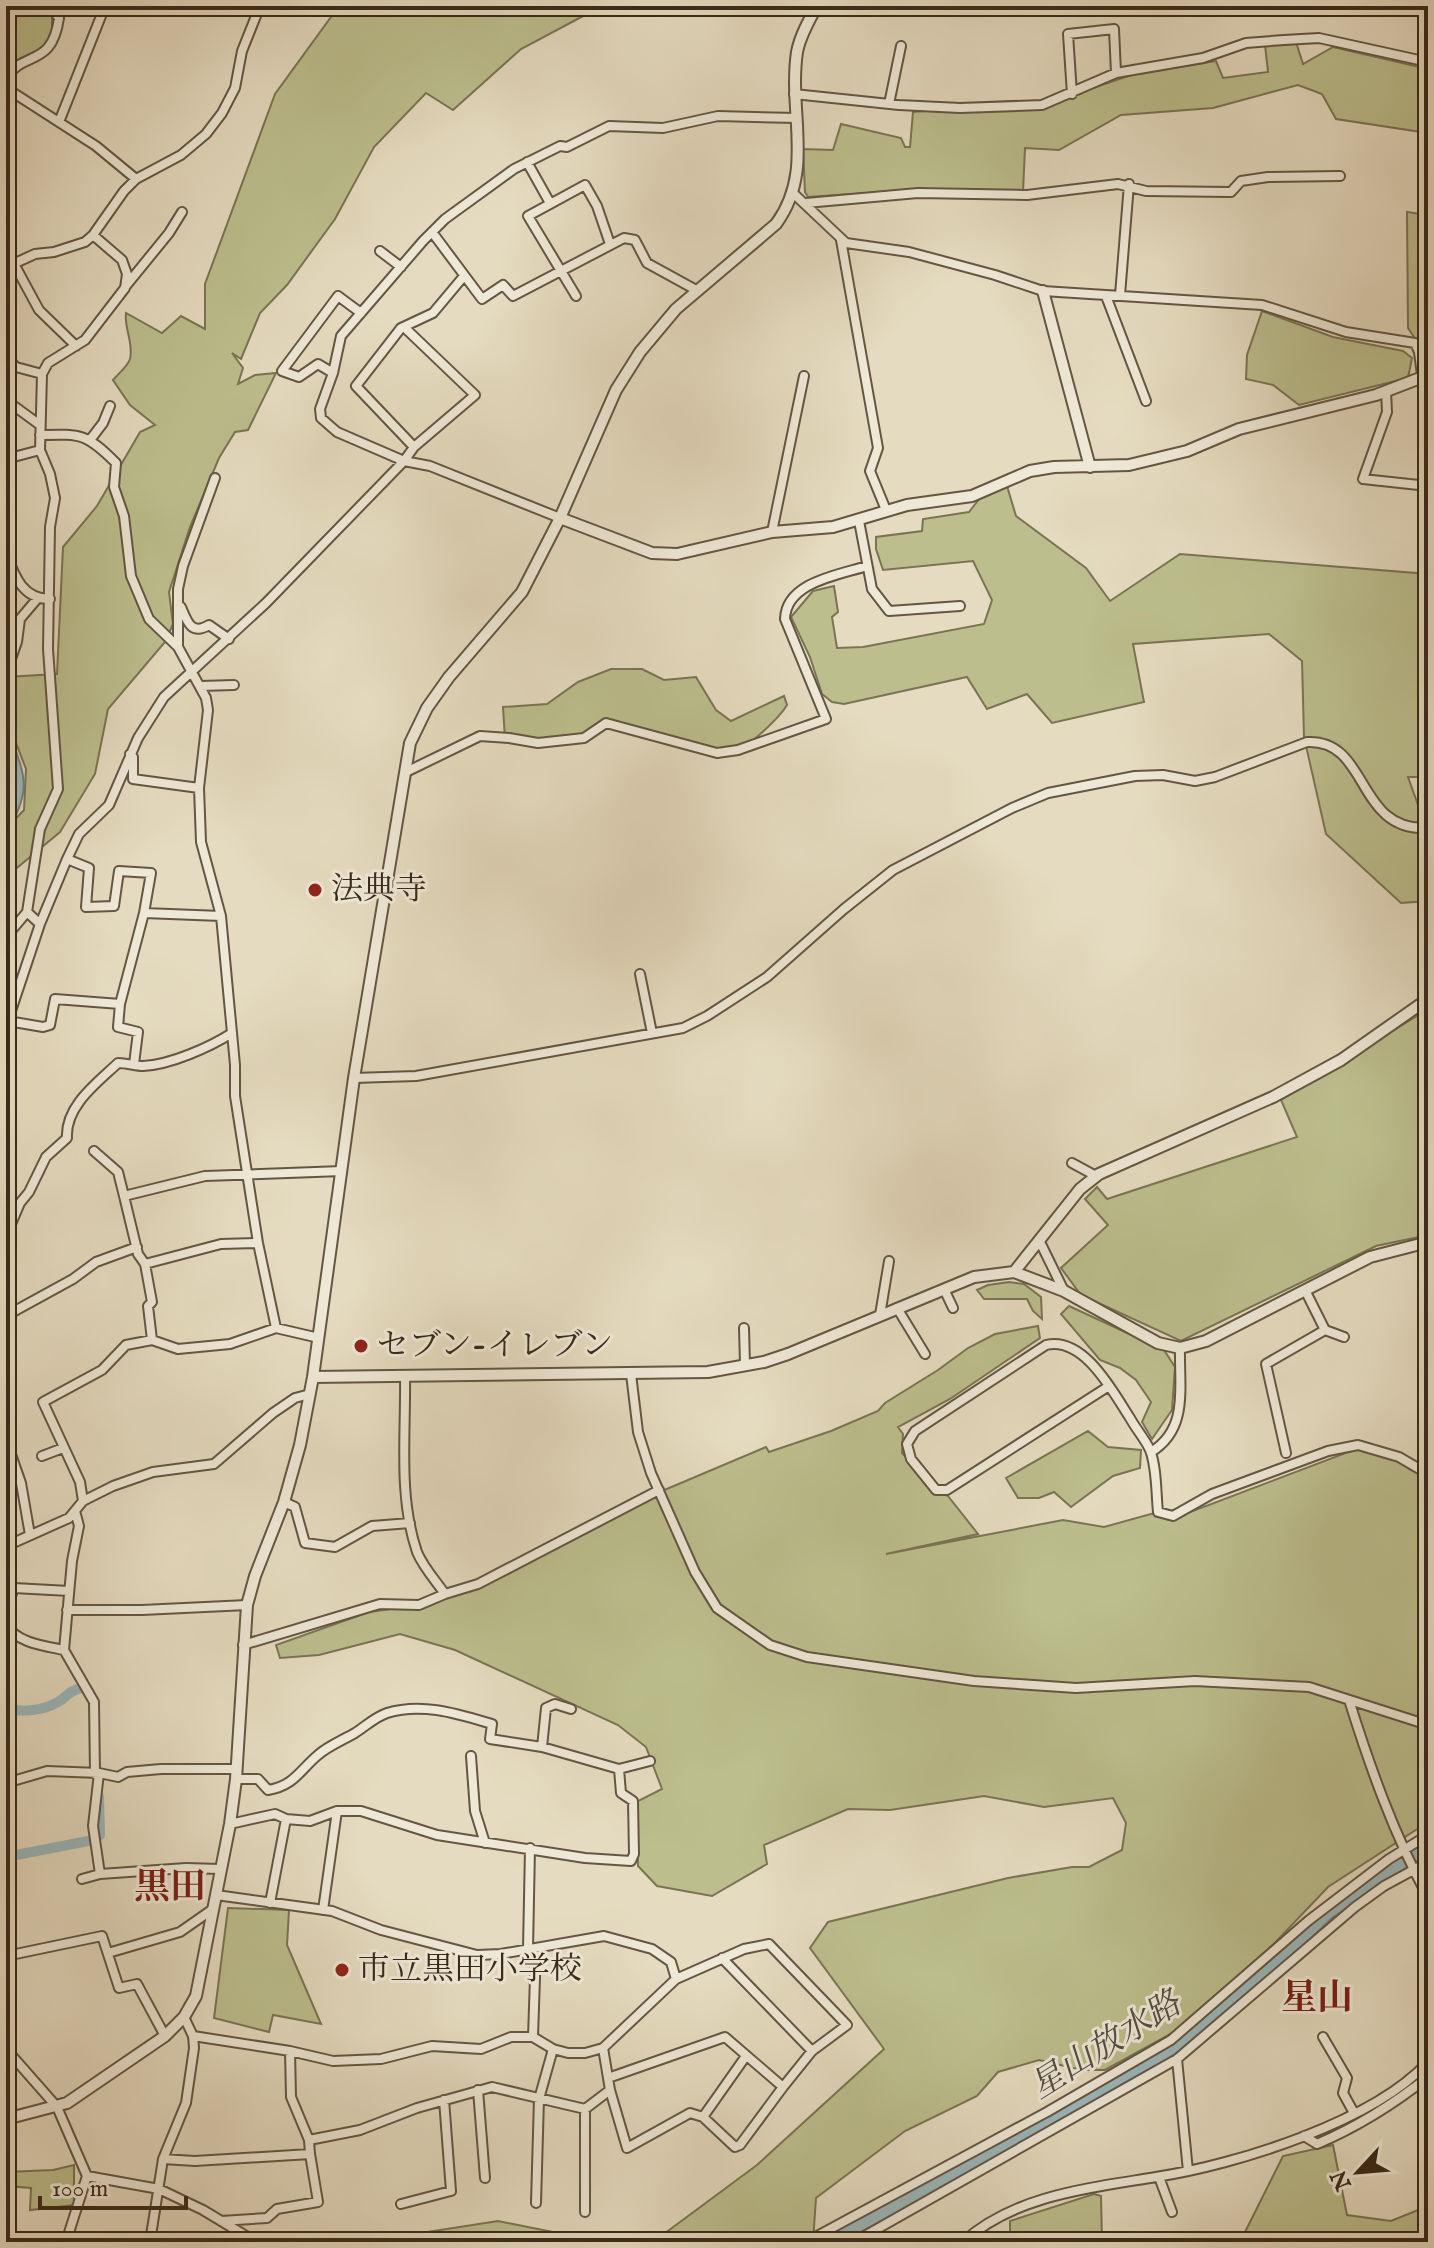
<svg xmlns="http://www.w3.org/2000/svg" width="1434" height="2248" viewBox="0 0 1434 2248" font-family="'IM FELL English','Noto Serif JP',serif">
	<rect width="100%" height="100%" fill="#e5dbc0"/>
	<filter id="stains"><feTurbulence type="fractalNoise" baseFrequency=".0025" numOctaves="4"/><feColorMatrix values="0 0 0 0 .2 0 0 0 0 .09 0 0 0 0 .02 0 0 0 .5 -.17"/></filter>
	<radialGradient id="worn" r=".72"><stop offset=".6" stop-color="#630" stop-opacity="0"/><stop offset="1" stop-color="#630" stop-opacity=".3"/></radialGradient>
	<path fill="#bcbe8d" stroke="#7a7453" stroke-width="2" d="M6,6h38l8,11v23l-46,38z
		M339,6h263l-81,43 -68,61 -27,-17 -52,54 -39,72 -48,66 -27,28 -19,46 -9,-6 11,15 -5,16 17,-9 21,-2 -28,57 -13,2 -16,26 -29,69 -21,65 4,32 -8,18 -57,67 -13,65 -35,58 -54,45v-48l18,-19 2,-41 -20,-52v-40l51,-3 6,-127 34,-41 43,-74 15,-7 -25,-20 -17,-25c5,-6 15,-14 17,-21 4,-15 -6,-31 -4,-46l36,20 19,-17 24,13v-45l70,-190z
		M1296,42l7,22 30,-17 95,22v64l-92,-14 -14,-25 -24,-9 -85,23 -92,7 -62,35 -34,-2 -2,44 -125,-1 -90,6 -3,-5 -2,-43 30,1 8,-26 60,14 4,9h5l3,-35 142,-11 76,-26 85,-14 7,17 45,-6 -3,-27z
		M1407,212l21,3v152l-4,-2 -1,-14 -15,-23z
		M1262,311l71,26 70,14 9,7 -4,20 -109,27 -26,-20 -27,-6 1,-24z
		M1007,486l9,30 70,52 24,33 70,-47 248,20v203h-20l20,56v68l-27,2 -75,-69 -22,-97 -2,-76 -33,-27 -136,10 11,58 -92,21 -25,-29 -40,15 -20,-32 -123,27 -12,-2 -10,-8 -12,-37 -19,-40 22,-26 21,-5 4,26 -6,5 5,31 26,-1 121,-23 8,-24 -19,-39 -90,9 -7,-21v-12l46,-6 1,-12 46,-7 11,-14z
		M611,669h31l22,11 32,-3 20,33 15,11 53,-25 3,9c-7,12 -39,43 -51,45 -31,6 -98,-19 -130,-27l-22,15 -35,6 -44,-5 -2,-32 44,-3 31,-22z
		M1428,1009v226l-52,11 -195,95 -100,-46 -20,-27 47,-43 -23,-26 12,-12 10,12 190,-62 -16,-37z
		M1009,1282l15,2 17,13 1,22 -9,-8 -6,-12h-43l-7,-9 11,-5z
		M1069,1306l95,44 11,17 -3,43 -20,29 -10,-17 9,-20 -15,-22 -16,-12 -20,-8 -39,-46z
		M1038,1326l2,12 -90,61 -52,28 5,7 -1,19 39,40 7,3 30,38 -92,20 177,-34 41,7 54,-15 14,7 184,-70 34,5 38,23v345l-100,65 -101,106 -51,38 -71,39h-23l-43,-10 -41,12 -21,24 -72,35 -89,67 -3,44h-383l-3,-10 71,-11 90,18 65,3 104,-77 127,-116 -74,-101 18,-26 180,-44 64,-11h17l33,-17 4,-27 -13,-25 -69,9 -60,-11 -94,14 -42,-1 -84,36 3,19 -55,32 -55,-10 -19,-20 -2,-64 26,-13 -16,-42 -28,-22 -163,-75 -55,-16 -81,21 -39,3 -4,-13 93,-33 66,-9 43,-19 158,-82 130,-55 3,5 62,-21 47,-20 7,-8 53,-33 30,-22 27,-14z
		M1088,1431l20,16 33,3 -1,18 -27,8 -42,31 -17,-15 -15,6h-21l-12,-20z
		M228,1908l61,2 -2,35 34,79 -48,-9 -4,17 -55,-14z
		M1333,2145l14,70 44,6 37,-15v36h-188l43,-86z
		M74,2165v40l-44,5 1,-22 -25,-2v-14l47,-2z
		M1094,2194l7,2 1,46h-92v-21z"/>
	<path fill="#9bb8bd" stroke="#747f7b" stroke-width="2" d="M6,732l4,2c18,51 20,53 -4,103z
		M1428,1840v14l-96,64 -70,68 -74,61 -142,87 -204,108h-32l361,-199c61,-49 117,-104 180,-152 24,-18 49,-39 77,-51z"/>
	<g fill="none" stroke-linecap="round" stroke-linejoin="round">
		<path stroke="#747f7b" stroke-width="3" d="M6,892l8,9"/>
		<path stroke="#9bb8bd" stroke-width="10" d="M6,1709c15,3 38,2 52,-7 9,-5 10,-11 21,-13
			M99,1797l1,38
			M6,1857l82,-16"/>
		<g stroke="#645643" stroke-width="12">
			<path id="minor" d="M6,78c18,-28 46,-10 53,-60l-4,-5
				M6,88l90,58 40,33
				M794,94l105,11 61,3 82,-3 74,-32 87,-15 43,-15 38,-3 35,-2 109,24
				M1072,94l-4,-60 46,-5 2,44
				M889,104l12,-58
				M59,122l46,-116
				M527,162l23,41
				M794,194l52,49 63,9 86,23 48,16 219,14 84,27 69,11 4,9 3,23
				M806,203l112,-10 109,2 91,-11 28,7 85,1 10,-11 27,-4 72,-1
				M432,232l50,67 21,-14 10,11 111,-58 11,2 12,23 51,28
				M841,240l37,208 -8,23 16,39
				M6,249l33,61 37,36
				M380,251l21,16
				M13,264l22,-10 19,-2 31,-10 8,-7 31,-44 12,-12 45,-24 25,-21 16,-21 13,-25 7,-37 18,-45
				M125,287l44,-54 13,-21
				M1120,295l9,-111
				M576,296l-48,-80 57,-31 12,21 13,38
				M1106,296l40,105
				M6,357l10,10 26,7
				M333,373l-15,-9 -19,13 -17,-6 56,-75 23,17
				M1386,391l1,21 -24,67 65,7
				M14,406l26,19
				M40,435c41,-1 46,-2 76,28l-2,24 10,29 7,60 18,43 29,28
				M90,440l13,-17 7,-17
				M414,447l-58,-61 45,-58 32,-15 31,-37
				M6,459l34,-9
				M215,478l-32,88 -5,23v58l28,51 2,12 -9,78 2,54 20,74 14,149v31l23,147 18,85
				M560,518l-130,-52 -26,-5 -67,-29 -16,-14 -1,-9 13,-36 8,-37 82,-95 22,-22 69,-50 46,-23 7,1 42,-21 54,2 55,-12 78,2
				M859,521l13,68 17,22 71,-5
				M772,532l32,-156
				M6,554c9,23 17,45 44,45
				M181,607c6,14 10,29 28,18l20,14
				M6,673l11,-31 3,-23 17,-20
				M201,686l33,-1
				M130,754l3,3v22l66,9
				M406,772l74,-36 29,2 29,5 46,-5 22,-15 111,30 21,-3 88,-31 -41,-100c1,-37 54,-44 82,-53
				M67,859l22,9 -3,39 28,-1 5,-35 32,2 -7,40
				M40,924l-13,-12 13,-83 18,-40 -10,-140 2,-122 5,-29 -5,-24 -10,-24 2,-76 6,-11 37,-23 40,-52 2,-14 -5,-14 -29,-25
				M6,937l21,-25
				M640,974l12,59
				M120,1004l24,-91 77,3
				M8,1021l35,6 7,-2 5,-26 65,5 -2,23 20,5 -4,32
				M6,1026l34,-102 27,-65 12,-25 30,-29 29,-67 26,-41 102,-94 138,-142 10,-14 61,-52 -70,-67
				M354,1078l62,-2 267,-48 24,-12 60,-39 77,-68 49,-39 119,-62 36,-15 87,-17 28,-1 32,6 20,-4 92,-35c63,-3 48,90 121,86
				M94,1151l24,21 6,24
				M1072,1163l24,13
				M6,1236l14,-33 9,-11 17,-35 21,-19c-2,-32 30,-55 51,-75 8,0 18,3 25,3 27,-1 67,-19 89,-33
				M1040,1242l24,49
				M258,1243l-37,1 -76,20 -7,-10 -14,-58 81,-20 137,-5
				M145,1264l7,38 -4,4 4,34 26,9 52,-5 46,-16 43,10
				M944,1289l9,19
				M6,1306l5,7 62,-34 23,-17 41,-15
				M897,1308l28,46
				M880,1315l9,-54
				M744,1328l1,37
				M1325,1330l19,7
				M631,1374l7,58 13,41 44,99 22,36 53,37 37,12 167,24 102,7 119,-7 114,6 119,38
				M405,1377c1,58 -7,119 12,175 6,15 19,29 28,42l33,-10 181,-94
				M1109,1386l-162,104h-11l-25,-31 -4,-15 8,-13 131,-86c38,-9 67,47 84,73 6,11 15,21 20,32 7,18 6,44 8,62l15,4 39,-22 116,-43 30,-6 41,12 29,17
				M6,1440l15,43 9,52
				M1151,1452c38,-23 28,-65 29,-104
				M1286,1453l-20,-89 59,-34 -20,-40
				M42,1456l21,-8
				M83,1501l-3,-19 -37,-80 59,-32 24,-25 26,-5
				M284,1502l11,5 10,36 30,4 37,-21 38,-3
				M6,1549l7,-6 56,-25 14,-17 30,-15 40,-14 61,-8 59,-51 22,-15 15,-4
				M6,1610l8,-22 55,3
				M67,1610h75l105,-5
				M6,1624c10,19 39,22 58,26l30,52 1,72
				M243,1645l137,-41 39,1 26,-11
				M64,1650l8,-89 7,-35 -4,-15
				M1349,1700c21,67 45,135 79,197
				M542,1747l4,-39 9,-4 16,5
				M471,1756l4,55 10,32
				M99,1773l-6,53 7,48 86,-6 34,1
				M236,1779h22l10,11c26,-4 32,-20 50,-35 10,-9 25,-15 37,-22 11,-7 20,-16 32,-20 35,-11 71,1 105,11l-2,15 52,8 77,22
				M6,1783l41,-12 52,2 19,4 9,-5 34,-3h76
				M230,1824l45,-10 11,5 24,2 27,-10h24l76,24 148,23 46,3 3,-7 -1,-53 -12,-8 -2,-24 31,-8
				M82,1879l18,-5
				M216,1895l116,16 49,19 96,25 24,-1 103,-18 48,13 19,13 5,17
				M270,1903l16,-84
				M323,1910l14,-99
				M528,1949l2,-101
				M108,1953l72,-21 33,-23
				M6,1956l96,-20 17,52 18,-4 28,52
				M722,1958l90,93
				M193,2036l97,15 43,10 48,-2 51,-13 49,3 30,-12h22l20,12 15,4h17l18,-5 73,-69 68,-30 25,-5 78,81 -35,26 -29,36 -58,-50 -117,41
				M533,2037l3,-89
				M1323,2037l24,41 -4,15 11,20
				M603,2048l7,42 17,58 63,-35 13,4 32,30 5,-2 43,-58
				M6,2049l51,58 30,69 -21,66
				M290,2051l1,46 18,43
				M1177,2059l11,112
				M478,2090l7,88
				M703,2117l43,-61
				M1304,2136l13,8c40,-17 78,-41 111,-67
				M163,2159l32,2 115,-7 -1,-14 51,-10 57,-22 75,-21 93,22 25,-19
				M87,2176l72,13 44,21 53,32
				M1159,2177l13,35
				M536,2203l3,-104 14,-50
				M401,2204l50,-13 -7,-91
				M585,2212v-103
				M221,2221l46,-3 10,-9 41,-7 -8,-48
				M150,2242l13,-83 23,-56 8,-55 -1,-12 -9,-19
				M806,2242l241,-130 124,-72 137,-119 81,-62 39,-24
				M854,2242l323,-183 178,-152 29,-21 44,-24
				M963,2242c52,-47 127,-54 193,-65 79,-12 217,-55 272,-115"/>
		</g>
		<g stroke="#645643" stroke-width="14">
			<path id="tertiary" d="M1043,291l47,176
				M560,518l92,35 25,1 95,-22 61,-5 74,-22 65,-9 58,-25 24,-4 75,-2 58,-14 52,-22 137,-34 52,-20
				M1014,1272l66,-83 19,-15 174,-77 68,-37 87,-61
				M313,1377l395,-5 56,-10 24,-8 186,-77 40,-5 50,19 94,52 22,5 26,-7 164,-84 58,-15
				M6,2119l61,-16 98,-67 19,-19 12,-21 34,-172 6,-45 11,-174 8,-29 29,-74 16,-57 13,-68 41,-299 56,-335 17,-35 22,-31 73,-85 38,-74 56,-128 24,-38 36,-43 100,-85c39,-53 12,-111 21,-172 3,-16 12,-32 20,-46"/>
		</g>
		<use href="#minor" stroke="#eee8d6" stroke-width="8"/>
		<use href="#tertiary" stroke="#eee8d6" stroke-width="10"/>
	</g>
	<g fill="#8f2418" stroke="#eee8d6" stroke-width="3">
		<circle cx="315" cy="890" r="8"/>
		<circle cx="361" cy="1346" r="8"/>
		<circle cx="342" cy="1970" r="8"/>
	</g>
	<g text-anchor="middle" dominant-baseline="central" stroke-width="6" stroke-linejoin="round" paint-order="stroke">
		<g font-size="32" fill="#392919" stroke="#eee8d6" text-anchor="start">
			<text x="331" y="890">法典寺</text>
			<text x="377" y="1346">セブン-イレブン</text>
			<text x="358" y="1970">市立黒田小学校</text>
		</g>
		<g font-size="34" font-style="italic" fill="#524d42" stroke="#eee8d6">
			<text transform="translate(1106 2046) rotate(-32)">星山放水路</text>
		</g>
		<g font-size="36" font-weight="bold" fill="#7a1f14" stroke="#eee8d6">
			<text x="170" y="1888">黒田</text>
			<text x="1317" y="1999">星山</text>
		</g>
	</g>
	<rect width="1434" height="2248" fill="none" stroke="#e5dbc0" stroke-width="32"/>
	<rect x="8" y="8" width="1418" height="2232" fill="none" stroke="#392919" stroke-width="4"/>
	<rect x="16" y="16" width="1402" height="2216" fill="none" stroke="#392919" stroke-width="2"/>
	<g transform="translate(1358 2172) rotate(244)" stroke="#eee8d6" stroke-width="6" paint-order="stroke">
	<path d="M0-6L14 30L0 20L-14 30Z" fill="#392919"/>
	<text y="-12" font-size="22" font-weight="bold" text-anchor="middle" fill="#392919">N</text>
	</g>
	<path d="M40 2196v12h146v-12" fill="none" stroke="#392919" stroke-width="4"/>
	<text x="52" y="2196" font-size="24" fill="#392919" stroke="#eee8d6" stroke-width="6" paint-order="stroke">100 m</text>
	<rect width="100%" height="100%" filter="url(#stains)"/>
	<rect width="100%" height="100%" fill="url(#worn)"/>
</svg>
